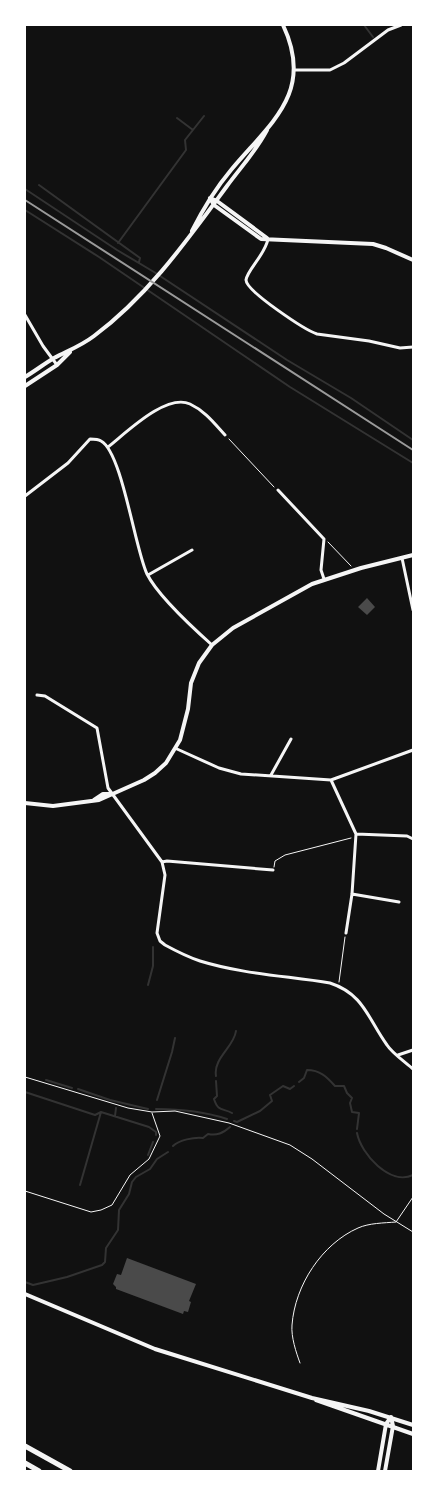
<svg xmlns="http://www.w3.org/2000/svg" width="438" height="1496" viewBox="0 0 438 1496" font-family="'Playfair Display',serif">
	<rect width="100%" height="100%" fill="#111"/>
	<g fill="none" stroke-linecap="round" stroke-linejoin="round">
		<path stroke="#333" stroke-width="2" d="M364,25l9,12
			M177,118l16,12
			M39,185l101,73 -1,4
			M25,189l92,61 37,22 133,88 64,38 62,42
			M25,210l74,47 191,130 123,76
			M118,243l68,-93 -1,-10 19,-24
			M148,985l5,-19v-19
			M216,1076c-3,-18 18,-29 20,-45
			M46,1080l26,8
			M216,1081l1,15 -3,3c4,13 9,9 18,14
			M299,1082l5,-4 3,-8c13,0 20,7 28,16h9l3,7 5,5 -2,5 2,9 7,1 -2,16
			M78,1089l32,11 38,9
			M25,1092l70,23 6,-3 48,15 7,5v3
			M157,1100l15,-48 3,-14
			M156,1109c25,0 47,2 71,10
			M115,1116l1,-8
			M234,1121l3,1 23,-11 12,-10 -2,-6 13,-9 7,3 4,-3
			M357,1133c4,21 33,53 56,42
			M173,1146c6,-6 21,-9 30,-8l5,-4c9,2 15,-1 22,-7
			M148,1155l5,-13
			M80,1185l21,-73
			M25,1282l8,3 34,-8 35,-12 3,-3 1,-14 12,-18 1,-20 10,-16 3,-12 4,-5 14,-8 7,-10 11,-7"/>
	</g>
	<path fill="#4a4a4a" d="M367,598l8,9 -8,8 -9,-8z
		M127,1258l69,26 -7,17 2,1 -3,10 -4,-1 -1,3 -67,-25v-2l-3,-3 4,-10 4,1z"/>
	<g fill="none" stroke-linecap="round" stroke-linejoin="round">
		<path stroke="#f5f5f5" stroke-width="1" d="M229,439l45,48
			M328,542l23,24
			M274,867l1,-6 10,-6 66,-17
			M339,982l6,-45
			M25,1077l103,31 24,4 23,-1 54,12 61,22 22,14 72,55 29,18
			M413,1157v6
			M25,1191l66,21 10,-2 11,-5 18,-30 19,-16 11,-23 -8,-23
			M300,1363c-4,-11 -9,-26 -8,-38 3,-40 30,-81 66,-97 11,-5 26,-5 38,-6l17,-25"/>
		<path stroke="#f5f5f5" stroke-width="3" d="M294,70h36l14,-7 44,-33 13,-5
			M268,239c-3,16 -21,31 -22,41 0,11 59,50 71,54l52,7 31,7 13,-1
			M25,315l18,31 14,19
			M108,447c18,-14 58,-54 82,-43 15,7 24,19 35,31
			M278,490l46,49 -3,31 3,9
			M25,496l43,-33 22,-24c3,0 8,0 11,2 21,11 34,108 46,133 11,22 46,54 65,71
			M402,558l11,52
			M148,575l44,-25
			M37,695l8,1 52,32 11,60 54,74 3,13 -8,58 3,8 5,4c11,6 23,12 35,16 42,13 87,15 130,22 34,11 38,36 57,62 5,8 18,17 26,24
			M177,749l42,19 22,6 90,6 82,-30
			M271,775l20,-36
			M331,780l25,54 -4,60 -6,39
			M356,834l51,2 6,3
			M162,862l5,-1 106,9
			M352,894l47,8
			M398,1055l15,-5"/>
		<path stroke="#f5f5f5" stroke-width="4" d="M210,198l4,7 47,34 112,5 13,4 27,12
			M210,198l7,3 50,37
			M192,231c11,-22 23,-42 39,-61 39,-47 84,-77 52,-145
			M25,377c10,-6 19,-13 29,-19 13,-7 27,-12 40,-22 54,-40 94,-97 133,-150 14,-19 29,-35 40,-56
			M25,386l32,-21 13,-13
			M94,800l9,-6h8
			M25,803l28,3 46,-6 45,-20 11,-7 11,-10 14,-23 8,-31 3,-26 8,-20 13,-18 21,-17 79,-44 49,-16 52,-13"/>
		<path stroke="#f5f5f5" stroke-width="4" d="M25,1294l130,55 157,49 57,13 44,14
			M316,1400l97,34
			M378,1471l8,-47 5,-7
			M385,1471l8,-45 -2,-9"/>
		<path stroke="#f5f5f5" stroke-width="5" d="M25,1446l45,25
			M25,1463l14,8"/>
		<path stroke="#9a9a9a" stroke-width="2" d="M25,200l388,250"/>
	</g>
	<rect width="438" height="1496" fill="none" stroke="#ffffff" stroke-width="52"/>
</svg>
